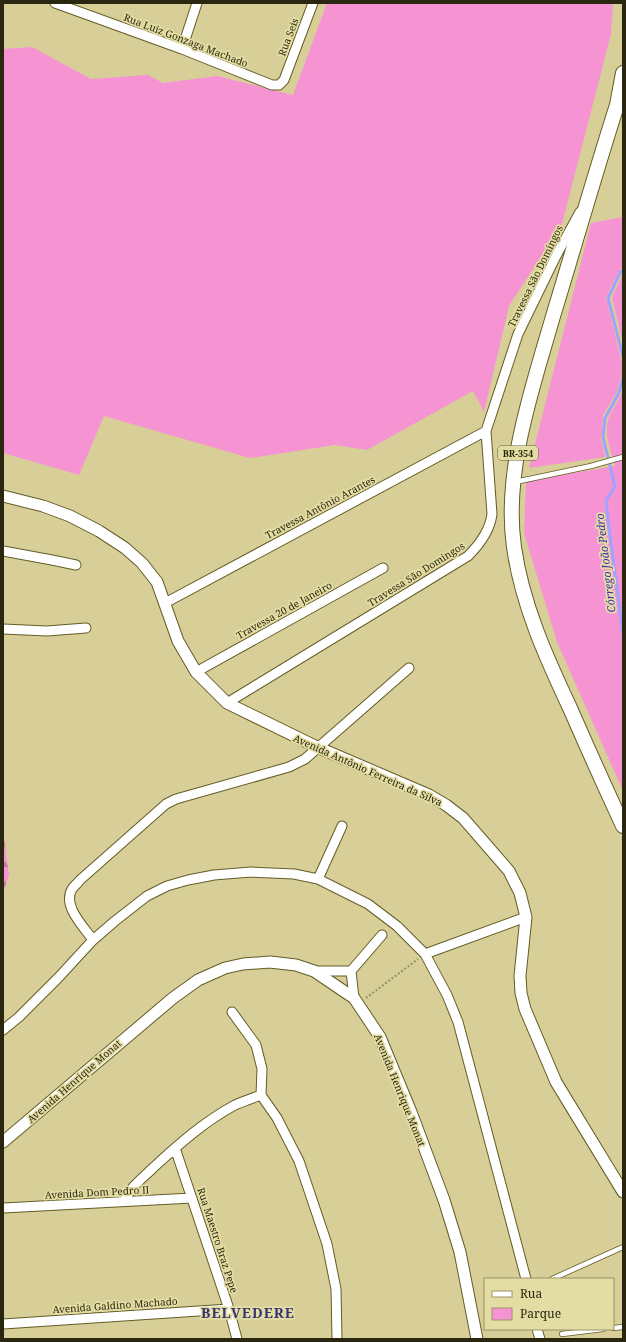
<svg xmlns="http://www.w3.org/2000/svg" width="626" height="1342" viewBox="0 0 626 1342" font-family="'Noto Serif',serif">
	<defs>
		<pattern id="forest-firs" width="22" height="20" patternUnits="userSpaceOnUse"><rect width="22" height="20" fill="#f694d3"/><path d="M5 1l3.5 6h-7zM16 11l3.5 6h-7z" fill="#c779aa"/></pattern>
	</defs>
	<rect width="100%" height="100%" fill="#d7cf97"/>
	<path fill="#f694d3" d="M327,3h286l-2,31 -49,190 -53,82 -25,106 -11,-21 -106,59 -32,-5 -85,13 -146,-42 -25,59 -76,-22v-404l29,-2 59,32 57,-4 15,8 54,-7 76,19z
		M623,217v51l-3,1 -14,28 17,71 -6,24 -14,23 -2,24 4,18 -76,11 62,-245z
		M623,274v70l-11,-47z
		M623,389v402l-66,-149 -33,-109 2,-52 89,-15c-4,-15 -12,-33 -6,-49 4,-10 11,-17 14,-28z"/>
	<path fill="url(#forest-firs)" d="M3,829l6,46 -6,18z"/>
	<g fill="none" stroke-linecap="round" stroke-linejoin="round">
		<path stroke="#a0a2ff" stroke-width="3" d="M623,271h-2l-13,27 15,59
			M623,377l-4,16 -14,25 -2,19 12,50 -9,13 2,20 15,114"/>
		<g stroke="#645c26" stroke-width="6">
			<path id="service" d="M515,482l76,-16 32,-9
				M552,1279l71,-32
				M613,1328l10,-1
				M562,1334l41,-5"/>
		</g>
		<g stroke="#645c26" stroke-width="11">
			<path id="minor" d="M55,3l127,46 90,36h7l5,-5 29,-77
				M182,49l15,-46
				M3,551l49,9 24,5
				M165,603l321,-172
				M3,629l44,2 39,-3
				M196,672l187,-104
				M227,703l241,-147c11,-11 22,-25 24,-42l-6,-83 32,-97 38,-78 24,-44
				M318,879l24,-53
				M93,940c-9,-13 -31,-34 -21,-51 2,-3 6,-6 8,-9l86,-76 10,-5 113,-32 16,-8 104,-91
				M425,954l101,-37
				M314,971h37l31,-36
				M351,971l3,27
				M232,1012l24,33 6,24 -1,26
				M3,1030l16,-13 39,-39 35,-38 22,-19 32,-25 20,-10 21,-6 26,-5 37,-3 43,2 24,5 50,25 29,22 28,28 22,41 11,27 68,257
				M261,1095l16,23 22,43 28,83 9,45 1,50
				M175,1148l54,161 8,30
				M124,1201c6,-14 19,-23 30,-34 25,-23 51,-46 81,-62 9,-4 18,-7 26,-10
				M3,1208l189,-10
				M3,1324l226,-15
				M537,1329l3,10"/>
		</g>
		<g stroke="#645c26" stroke-width="13">
			<path id="tertiary" d="M3,496l40,10 27,10 29,15 26,17 17,15 15,19 21,59 18,31 31,31 90,44 112,48 17,10 17,13 46,53 11,22 6,24 -6,59 1,17 4,16 31,73 67,110
				M3,1142l170,-144 25,-18 27,-12 18,-4 27,-2 26,3 18,6 40,27 26,39 31,75 33,88 16,52 17,87"/>
		</g>
		<g stroke="#645c26" stroke-width="16">
			<path id="trunk" d="M623,73l-6,32c-22,69 -42,139 -63,208 -21,73 -51,158 -40,234 8,57 32,110 56,161 17,39 35,79 53,118"/>
		</g>
		<path stroke="#969065" stroke-width="2" stroke-dasharray="2 2" stroke-linecap="butt" d="M366,998l52,-39"/>
		<use href="#service" stroke="#fff" stroke-width="4.5"/>
		<use href="#minor" stroke="#fff" stroke-width="9"/>
		<use href="#tertiary" stroke="#fff" stroke-width="11"/>
		<use href="#trunk" stroke="#fff" stroke-width="14"/>
	</g>
	<g text-anchor="middle" dominant-baseline="central" stroke-width="3.5" stroke-linejoin="round" paint-order="stroke">
		<rect fill="#e4dda3" stroke="#625e3c" stroke-width="1" x="498" y="446" width="40" height="14" rx="3"/>
		<g font-size="9" font-weight="bold" fill="#2a2710">
			<text x="518" y="453">BR-354</text>
		</g>
		<g font-size="10" fill="#2a2710" stroke="#e4dda3">
			<text transform="translate(288 37) rotate(-69)">Rua Seis</text>
			<text transform="translate(186 40) rotate(21)">Rua Luiz Gonzaga Machado</text>
			<text transform="translate(535 276) rotate(-64)">Travessa São Domingos</text>
			<text transform="translate(320 507) rotate(-28)">Travessa Antônio Arantes</text>
			<text transform="translate(416 574) rotate(-32)">Travessa São Domingos</text>
			<text transform="translate(284 610) rotate(-29)">Travessa 20 de Janeiro</text>
			<text transform="translate(368 770) rotate(24)">Avenida Antônio Ferreira da Silva</text>
			<text transform="translate(74 1081) rotate(-41)">Avenida Henrique Monat</text>
			<text transform="translate(400 1090) rotate(68)">Avenida Henrique Monat</text>
			<text transform="translate(97 1192) rotate(-3)">Avenida Dom Pedro II</text>
			<text transform="translate(218 1240) rotate(72)">Rua Maestro Braz Pepe</text>
			<text transform="translate(115 1305) rotate(-4)">Avenida Galdino Machado</text>
		</g>
		<g font-size="11" font-style="italic" fill="#4229ae" stroke="#e4dda3">
			<text transform="translate(605 563) rotate(-97)">Córrego João Pedro</text>
		</g>
		<g font-size="14" font-weight="bold" letter-spacing="1" fill="#373571" stroke="#e4dda3">
			<text x="248" y="1312">BELVEDERE</text>
		</g>
	</g>
	<rect width="626" height="1342" fill="none" stroke="#2a2710" stroke-width="8"/>
	<rect x="484" y="1278" width="130" height="52" fill="#e4dda3" stroke="#9a9468"/>
	<rect x="492" y="1291" width="20" height="6" fill="#ffffff" stroke="#9a9468"/>
	<text x="520" y="1298" font-size="12" fill="#2a2710">Rua</text>
	<rect x="492" y="1308" width="20" height="12" fill="#f694d3" stroke="#9a9468"/>
	<text x="520" y="1318" font-size="12" fill="#2a2710">Parque</text>
</svg>
